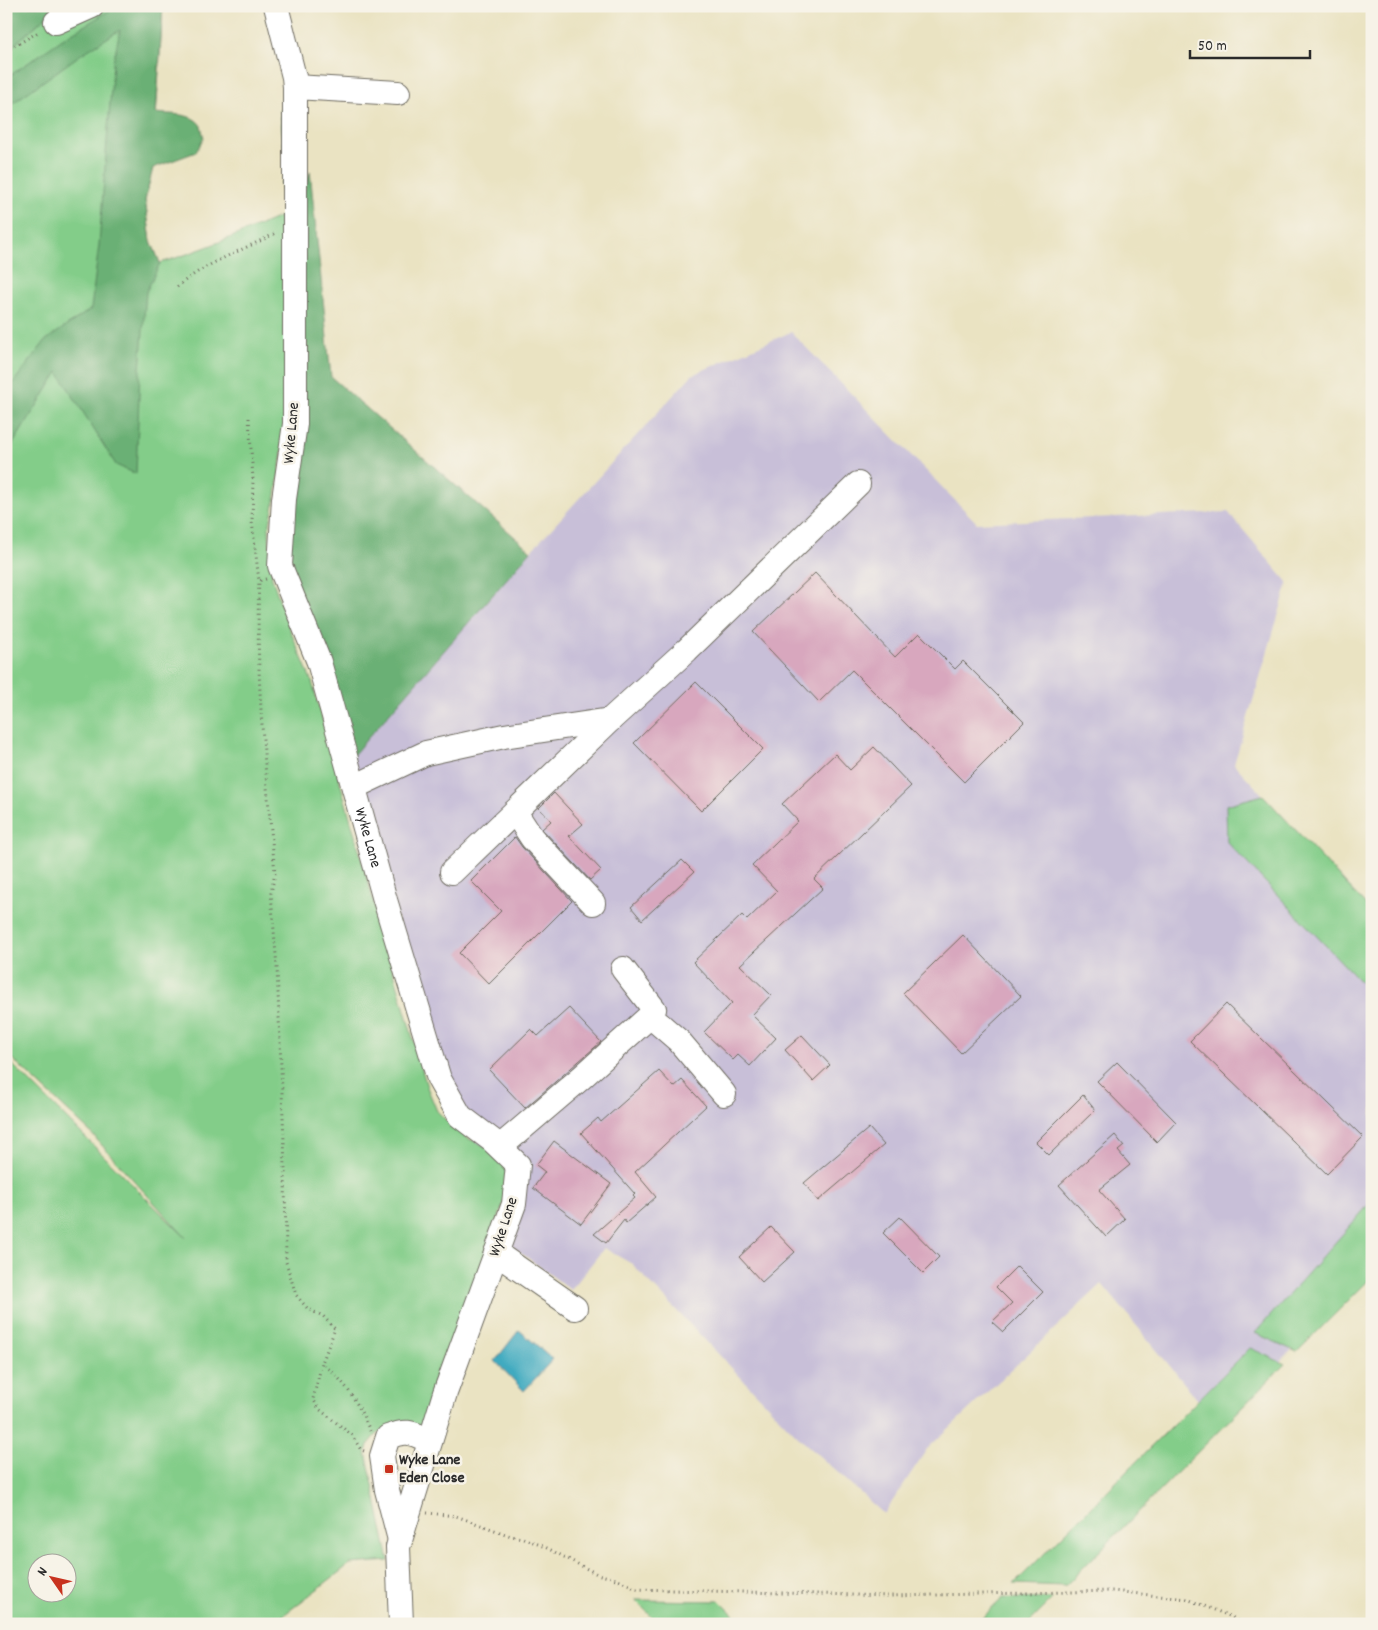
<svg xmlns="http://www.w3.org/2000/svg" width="1378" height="1630" viewBox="0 0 1378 1630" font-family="Dekko,sans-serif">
	<rect width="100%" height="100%" fill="#f7f3e8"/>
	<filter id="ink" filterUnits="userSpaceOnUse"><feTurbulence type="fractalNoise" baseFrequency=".02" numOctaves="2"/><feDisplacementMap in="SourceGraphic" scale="10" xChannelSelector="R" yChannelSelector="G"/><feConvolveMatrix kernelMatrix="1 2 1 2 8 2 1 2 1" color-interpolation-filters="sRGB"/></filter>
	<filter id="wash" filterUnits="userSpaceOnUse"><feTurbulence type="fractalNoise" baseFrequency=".0096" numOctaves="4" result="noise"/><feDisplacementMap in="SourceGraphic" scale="20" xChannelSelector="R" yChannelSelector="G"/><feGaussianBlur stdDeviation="1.12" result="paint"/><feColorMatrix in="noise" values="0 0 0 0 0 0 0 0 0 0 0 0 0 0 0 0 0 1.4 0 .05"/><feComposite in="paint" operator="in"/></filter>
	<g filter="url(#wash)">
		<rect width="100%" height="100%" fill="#eae3c2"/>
		<path fill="#c8bfd8" d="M791,332l186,191 251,-11 60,71 -54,181 138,148v360l-155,151 -115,-139 -175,165 -43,65 -87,-78 -165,-172 -28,-16 -33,42 -70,-52 13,-34 -54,-88 -113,-354 184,-211 161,-176z"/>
		<path fill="#83cd89" stroke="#577c5a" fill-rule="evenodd" d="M58,6h105l-10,161 -8,32 6,42 9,22c43,-13 84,-31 126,-49l-5,-32 6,-2 -7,-70 2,1 4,14 13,206 -23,164 -7,33 3,50 16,47 24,57 60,214 55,191 10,24 14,14 16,13 18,8 20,19 2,29 -27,76 -46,112 -14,47 -41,3 -11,13 -2,7 23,109 -39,3 -78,60h-266v-566l180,180 -97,-107 -83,-78v-1001zM38,1562h30v30h-30z
			M1263,795l109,117v82l-145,-152 -1,-37z
			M1372,1201v76l-75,75 -42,-19z
			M1250,1348l35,16 -220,222 -51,-2z
			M1003,1598l50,1 -25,25h-52z
			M635,1600l85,1 23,23h-84z"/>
		<path fill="#6ab075" stroke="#4a6e50" d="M6,6h52l-52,46z
			M117,6h46l-7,107c14,2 37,-1 45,13 1,3 2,9 3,12l-8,14 -43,16 -8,32 6,41 9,22 -14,29 -6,78 -4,104 -20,-9 -58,-93 -52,83v-63l40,-52 45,-31 8,-64 14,-182 7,-33 -40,25 -74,53v-30l61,-42z
			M310,171l21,206 200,174 -184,211 -67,-196 15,-341z"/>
		<path fill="#40aac0" stroke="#366a76" d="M519,1330l34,29 -29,32 -29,-30z"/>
		<g id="blocks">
			<path fill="#d8a7be" d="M815,573l80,84 24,-24 36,36 8,-8 61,61 -60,60 -112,-112 -33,32 -66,-70z
				M696,682l67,67 -62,62 -67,-68z
				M874,747l37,39 -97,93 9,9 -83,77 31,30 -19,20 24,23 -26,28 -12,-11 -5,5 -29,-28 28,-29 -39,-41 49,-47 5,5 30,-29 -25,-26 46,-44 -16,-17 53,-50 15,16z
				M554,793l29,31 -14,12 32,34 -11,10 -48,-51 9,-8 -12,-13z
				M515,837l7,10 50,54 -83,83 -30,-31 42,-42 -30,-30z
				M682,860l12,12 -52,48 -11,-13z
				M963,935l58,61 -60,57 -58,-60z
				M1226,1004l137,133 -36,37 -137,-133z
				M569,1008l32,34 -76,66 -36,-38 42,-41 7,7z
				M802,1035l28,30 -17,16 -28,-31z
				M1117,1062l59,60 -19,20 -60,-61z
				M659,1071l15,16 8,-7 24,26 -71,66 21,25 -30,26 -2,-3 -18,23 -12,-9 41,-36 -2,-2 2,-2 -54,-61 17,-15 3,4z
				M1083,1095l12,15 -46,45 -13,-13z
				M869,1128l15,17 -66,56 -14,-18z
				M1115,1135l9,11 -6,5 12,14 -31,25 26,29 -19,18 -47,-52z
				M554,1141l57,43 -30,40 -48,-36 12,-16 -9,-7z
				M900,1217l39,40 -16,16 -40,-40z
				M771,1227l24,25 -33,30 -23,-25z
				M1017,1266l26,26 -40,40 -11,-10 20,-19 -16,-16z"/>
		</g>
	</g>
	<g filter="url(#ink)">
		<use href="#blocks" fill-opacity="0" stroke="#6e6b60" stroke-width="1"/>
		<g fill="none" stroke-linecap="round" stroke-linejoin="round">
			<g stroke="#6e6b60" stroke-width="26">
				<g id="minor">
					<path id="s1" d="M276,6l18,71 1,10v337l-11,75 -4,67 39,96 66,238 54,179 21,37 33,25 25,24 -4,39 -69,189 -47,154 3,77"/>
					<path d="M56,22l36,-16"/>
					<path d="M295,87l103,6"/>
					<path d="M354,787l72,-34 78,-17 106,-16 77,-70 171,-166"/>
					<path d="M515,812l17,26 61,65"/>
					<path d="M452,872l158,-152"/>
					<path d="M650,1016l29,25 45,53"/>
					<path d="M500,1147l81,-69 69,-62 4,-7 -31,-40"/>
					<path d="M496,1253l79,55"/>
					<path d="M400,1540l-13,-50 -5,-34 6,-19c20,-8 24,-4 42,4"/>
				</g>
			</g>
			<path stroke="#6e6b60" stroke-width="3" stroke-dasharray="1 4" stroke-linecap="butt" d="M6,51l34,-20
				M177,287c29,-25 65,-36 99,-54
				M249,418l4,61 -1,42 7,60
				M266,579l-7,2c-4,97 7,194 16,292l-4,20 6,75 8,198 1,96 10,33 12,14 15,7 12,13 -13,34
				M364,1451l-3,-1 -9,-15 -33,-26 -6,-10 9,-36c25,20 36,40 48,68
				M427,1513l29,3 55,20 12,2 22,9 52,27 23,6 16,9 254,7 223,-5 74,8 45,18 9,7"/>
			<use href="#minor" stroke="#fff" stroke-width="24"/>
		</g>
	</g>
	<rect fill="#c8321e" stroke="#f7f3e8" stroke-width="2" x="384" y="1464" width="10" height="10" rx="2.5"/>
	<g text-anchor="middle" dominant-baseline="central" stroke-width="5" stroke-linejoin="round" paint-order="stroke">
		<g font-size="16" fill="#2b2b2b" stroke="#f7f3e8">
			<text transform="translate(292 433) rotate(-85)">Wyke Lane</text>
			<text stroke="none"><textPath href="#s1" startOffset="849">Wyke Lane</textPath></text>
			<text transform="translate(504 1227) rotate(-72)">Wyke Lane</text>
		</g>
		<g font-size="16" font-weight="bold" fill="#2b2b2b" stroke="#f7f3e8" text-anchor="start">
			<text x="399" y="1460">Wyke Lane<tspan x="399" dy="18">Eden Close</tspan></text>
		</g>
	</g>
	<rect width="1378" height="1630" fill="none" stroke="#f7f3e8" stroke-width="25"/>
	<g transform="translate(52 1578) rotate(304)"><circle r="24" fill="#f7f3e8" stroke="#a5a39c"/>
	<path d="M0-4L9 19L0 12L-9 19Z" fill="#c8321e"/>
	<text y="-8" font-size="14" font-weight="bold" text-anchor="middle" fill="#2b2b2b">N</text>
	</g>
	<path d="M1190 50v8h120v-8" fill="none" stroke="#2b2b2b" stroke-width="2.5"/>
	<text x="1198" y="50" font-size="15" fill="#2b2b2b" stroke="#f7f3e8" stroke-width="4" paint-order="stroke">50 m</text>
</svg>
